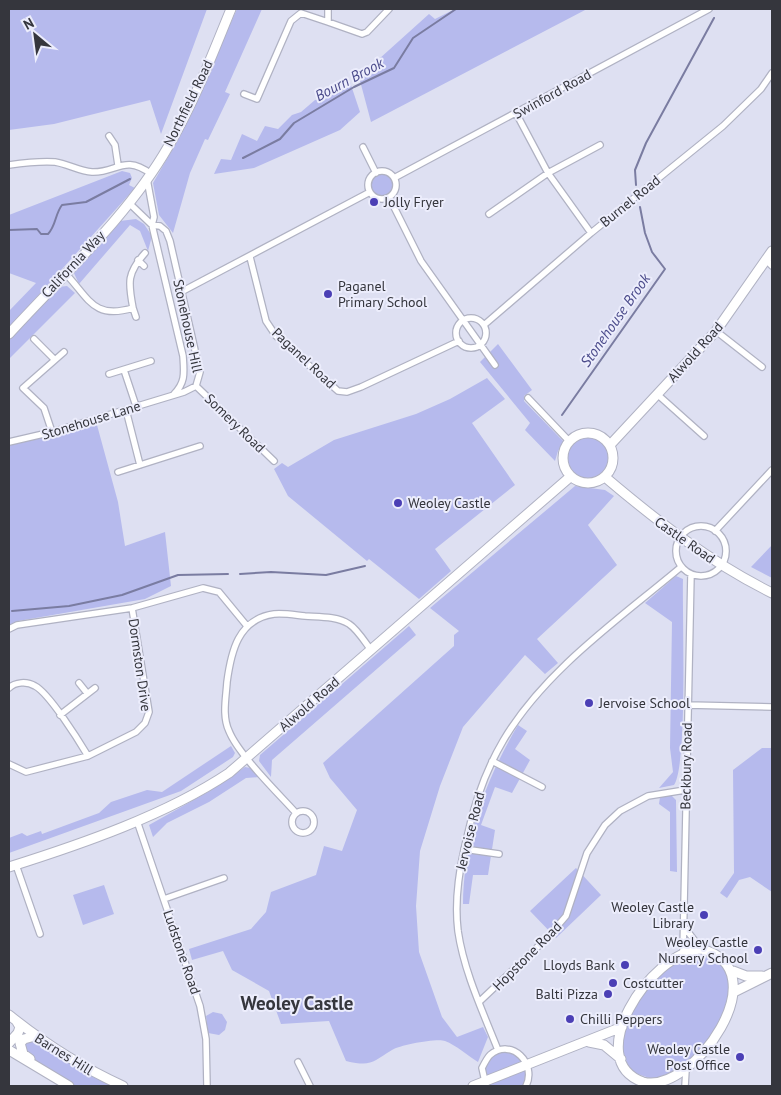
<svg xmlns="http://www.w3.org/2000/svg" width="781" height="1095" viewBox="0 0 781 1095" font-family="'PT Sans',sans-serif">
	<rect width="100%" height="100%" fill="#dee0f2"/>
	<path fill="#b6baed" d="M9,9h198l-46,125 -11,-34 -96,24 -45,6z
		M237,9h25l-37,83 5,2 -22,46 -3,-1 -15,34 -17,60 -14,-18 -6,-32 25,-43z
		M455,9h132l-216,113 -12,-45 70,-63 6,5z
		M350,82l10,30 -20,18 -86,38 -40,6 7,-15 10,1 11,-26 15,7 8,-15 13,3 14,-14 9,-3 14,-12 8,-1z
		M122,171l8,2 2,5 -3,7 6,3 -126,140v-17l27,-28 -27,-10v-58z
		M369 185a13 13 0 1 1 26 0a13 13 0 1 1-26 0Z
		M136,219l8,5 8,12 -4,15 -8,-20 -10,-6 -51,59 -6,-13 47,-50z
		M67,286l8,7 -66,66v-19l49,-53z
		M498,344l34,46 -8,6v5l40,41 -6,9 -3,10 -30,-31 5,-7 -50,-61z
		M487,378l18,21 -33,24 43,62 -80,64 16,22 -32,28 -50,-40 -2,2 -79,-65 -14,-27 8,-6 6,4 46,-27 82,-26 34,-15z
		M97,425l21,77 7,44 40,-14 6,54 -26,13 -127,22 -9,4v-180z
		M566 459a23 23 0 1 1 46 0a23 23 0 1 1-46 0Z
		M575,486l30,4 9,6 -26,29 29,40 -80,74 21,24 -13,11 -20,-19 -62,72 -23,59 -20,65 -4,55 3,46 23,65 15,20 26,-10 5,10 -10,25c-10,-6 -22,-17 -33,-21 -8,-3 -45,4 -53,9 -20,12 -20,17 -46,11l-17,-40 -48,3 -12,-33 -37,-21 -9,-19 -31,9 -3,-11 62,-20 15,-17 5,-20 45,-17 8,-29 18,5 15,-41 -27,-32 -7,-15 131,-117v-11l5,-4 -29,-23z
		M772,545v33l-21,-11z
		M676,576l7,3c-1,34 5,186 -9,206l-15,3 14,-16 -3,-24 2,-126 -27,-19z
		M409,626l7,9 -144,125 -1,17 -12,-16 1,-6z
		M518,725l9,6 -12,18 15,11 -18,33 -17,-6 -14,38 14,5 -7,45h-15l-4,29h-6c1,-66 22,-123 55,-179z
		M231,746l4,7 -2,4 -52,34 -172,62v-15l13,-5 5,3 14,-5 1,3 57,-21 12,-11 36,-12 15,2z
		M762,748h10v144l-22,-15 -11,3 -12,18 -7,-5 14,-20 -1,-103z
		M245,767l5,1 9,9 -13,1 -37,24 -42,21 -14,14 -4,-12 59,-33z
		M671,795l5,5 1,72 -7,-1v-59l-11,-8 1,-7z
		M576,868l25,27 -45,43 -26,-27z
		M104,885l10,29 -31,11 -10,-30z
		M701,950l27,19 1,22 -7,28 -25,39 -37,24 -30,-11 -7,-20v-23l5,-16 37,-45z
		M213,1012l9,2 5,8 -2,8 -6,5 -11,-2 -2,-17z
		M31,1040l56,34 25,12c-11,0 -24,2 -35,0 -20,-3 -37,-23 -52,-34l1,-11z
		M500,1051l17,3 7,9 -39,15c-2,-14 3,-20 15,-27z
		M526,1067l-2,19h-36l-2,-3z"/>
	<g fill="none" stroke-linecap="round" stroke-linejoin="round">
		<path stroke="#7a7ca1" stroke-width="2" d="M243,158l37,-19 14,-16 60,-36 40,-19 19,-30 43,-29
			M636,185l-1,-15 11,-27 68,-125
			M9,230l28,-1 4,5h7c8,-8 7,-20 14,-29l24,-3 44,-23
			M562,415l103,-146 -13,-17 -7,-19 -5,-26
			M240,574l31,-2 55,3 39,-9
			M12,611l57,-5 53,-11 56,-20 50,-1"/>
		<g stroke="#b0b2c3" stroke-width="8">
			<path id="street" d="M328,22l34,12 5,-2 22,-23
				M244,94l13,5 34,-78 10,-8 27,9v-13
				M516,113l32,60 43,60
				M109,136l6,9 3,20
				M363,147l13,26
				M9,165c14,-2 32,-4 46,-3 13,2 24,9 37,10 25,1 32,-18 59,2
				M368 185a14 14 0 1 1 28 0a14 14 0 1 1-28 0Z
				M394,178l315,-169
				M147,179l7,38 -2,8 31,131c1,16 3,26 -9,38
				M389,197l32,64 74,104
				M489,214l59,-41 52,-28
				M250,257l16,64 10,15 62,55 9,1 14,-5 98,-46
				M138,260l6,6
				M766,260l6,6
				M65,273c24,25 28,47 68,35 -5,-26 -6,-35 12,-55
				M181,292l189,-100
				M133,308l3,9
				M456 333a15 15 0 1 1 30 0a15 15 0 1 1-30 0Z
				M484,325l107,-92 132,-107 38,-37 11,-16
				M716,331l46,36
				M34,339l20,20
				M124,370l12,36
				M109,374l42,-13
				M196,386l78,75
				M657,394l47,42
				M528,398l41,43
				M126,410l14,55
				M52,432l-8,-24 -21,-20 41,-36
				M9,442l43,-10 132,-40 12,-6 4,-14 -30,-131 -4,-10 -6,-5 -8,-1 -23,-22
				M118,472l82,-26
				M676 551a25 25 0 1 1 50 0a25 25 0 1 1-50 0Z
				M715,531l57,-61
				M9,629l8,-4 115,-17 71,-20 16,4 28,34
				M79,683l8,10
				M9,688c6,-6 18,-7 26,-2 14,7 44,55 53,70
				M687,705l85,2
				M60,715l35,-27
				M492,761l50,26
				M9,764l17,8 62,-16 48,-24 9,-9 4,-11 -17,-104
				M292 822a11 11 0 1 1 22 0a11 11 0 1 1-22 0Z
				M296,813c-18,-20 -58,-59 -67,-82 -7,-15 -3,-33 -2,-49 4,-30 11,-63 47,-68 10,-1 21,1 31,2 13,1 32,0 44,8 8,5 16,18 22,26
				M137,821l63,185 6,33 1,47
				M464,849l35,5
				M16,865l24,69
				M164,899l60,-21
				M685,928l16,21
				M683,953l8,-379
				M479,1002l68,-64 19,-22 21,-63 18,-28 15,-14 28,-15 37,-6
				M498,1050c-15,-38 -34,-78 -40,-119 -4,-33 2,-66 10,-98 7,-32 18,-63 35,-92 41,-70 116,-122 178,-174
				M298,1062l12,24
				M486,1086l-4,-18c2,-4 5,-10 8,-13 22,-18 47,9 36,31
				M685,1086l1,-16"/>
		</g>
		<g stroke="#b0b2c3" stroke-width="11">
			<path id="secondary" d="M9,334c53,-58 120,-119 159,-187 26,-44 44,-92 63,-138
				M563 458a25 25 0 1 1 50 0a25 25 0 1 1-50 0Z
				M610,445l106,-114 56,-80
				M605,477c53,45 105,85 167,116
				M9,867c73,-23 157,-52 220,-94l341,-296
				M701,949c80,20 -8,146 -58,133 -62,-22 6,-129 58,-133z
				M733,971l13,5h16
				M734,992l38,-19
				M9,1015c36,29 72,52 114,71
				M589,1042l15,3 17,14
				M9,1043l9,-10 2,-6 -3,-5
				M9,1050l60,36
				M30,1059l-7,-5 -3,-11 4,-4 11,-3
				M473,1086l149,-59"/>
		</g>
		<use href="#street" stroke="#fff" stroke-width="5.5"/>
		<use href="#secondary" stroke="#fff" stroke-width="9"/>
	</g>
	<g fill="#4b3fb5" stroke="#ecedfc" stroke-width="2">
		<circle cx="374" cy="202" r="5"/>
		<circle cx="328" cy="294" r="5"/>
		<circle cx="398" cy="503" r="5"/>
		<circle cx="589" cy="703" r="5"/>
		<circle cx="704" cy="915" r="5"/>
		<circle cx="758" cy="950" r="5"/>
		<circle cx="625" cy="965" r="5"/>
		<circle cx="613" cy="983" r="5"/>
		<circle cx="608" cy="994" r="5"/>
		<circle cx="570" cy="1019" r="5"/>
		<circle cx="740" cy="1057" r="5"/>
	</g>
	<g text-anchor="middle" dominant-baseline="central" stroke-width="4" stroke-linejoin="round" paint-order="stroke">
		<g font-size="14" fill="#35363d" stroke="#ecedfc">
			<text transform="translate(552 94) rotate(-29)">Swinford Road</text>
			<text transform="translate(188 103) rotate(-64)">Northfield Road</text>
			<text transform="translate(630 201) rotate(-39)">Burnel Road</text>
			<text transform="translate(73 264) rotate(-47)">California Way</text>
			<text transform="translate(188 326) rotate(78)">Stonehouse Hill</text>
			<text transform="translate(695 352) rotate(-48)">Alwold Road</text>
			<text transform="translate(304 358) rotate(43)">Paganel Road</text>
			<text transform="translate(91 420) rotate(-17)">Stonehouse Lane</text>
			<text transform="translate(235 423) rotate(44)">Somery Road</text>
			<text transform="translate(685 540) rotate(35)">Castle Road</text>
			<text transform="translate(140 665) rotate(82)">Dormston Drive</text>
			<text transform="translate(309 704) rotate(-41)">Alwold Road</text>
			<text transform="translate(686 766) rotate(-89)">Beckbury Road</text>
			<text transform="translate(470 831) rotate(-76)">Jervoise Road</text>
			<text transform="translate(182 952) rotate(71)">Ludstone Road</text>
			<text transform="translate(527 956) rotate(-45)">Hopstone Road</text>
			<text transform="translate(64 1054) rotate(32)">Barnes Hill</text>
		</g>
		<g font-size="14" fill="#35363d" stroke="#ecedfc" text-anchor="start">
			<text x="384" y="202">Jolly Fryer</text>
			<text x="338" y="286">Paganel<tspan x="338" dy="16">Primary School</tspan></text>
			<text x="408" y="503">Weoley Castle</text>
			<text x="599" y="703">Jervoise School</text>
			<text x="694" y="907" text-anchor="end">Weoley Castle<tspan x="694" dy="16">Library</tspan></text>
			<text x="748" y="942" text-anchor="end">Weoley Castle<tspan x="748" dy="16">Nursery School</tspan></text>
			<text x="615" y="965" text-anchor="end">Lloyds Bank</text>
			<text x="623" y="983">Costcutter</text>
			<text x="598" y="994" text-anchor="end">Balti Pizza</text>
			<text x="580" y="1019">Chilli Peppers</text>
			<text x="730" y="1049" text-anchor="end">Weoley Castle<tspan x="730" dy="16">Post Office</tspan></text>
		</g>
		<g font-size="15" font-style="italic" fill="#4b4b8b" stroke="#ecedfc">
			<text transform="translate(349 79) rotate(-28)">Bourn Brook</text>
			<text transform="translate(615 320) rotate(-55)">Stonehouse Brook</text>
		</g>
		<g font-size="19" font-weight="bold" fill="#35363d" stroke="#ecedfc">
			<text x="297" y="1003">Weoley Castle</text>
		</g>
	</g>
	<rect width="781" height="1095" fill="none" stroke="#35363d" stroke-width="20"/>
	<g transform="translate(35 35) rotate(331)" stroke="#ecedfc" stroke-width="4" paint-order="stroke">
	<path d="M0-4L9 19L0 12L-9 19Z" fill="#35363d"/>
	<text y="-8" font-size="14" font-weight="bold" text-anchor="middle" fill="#35363d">N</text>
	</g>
</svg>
